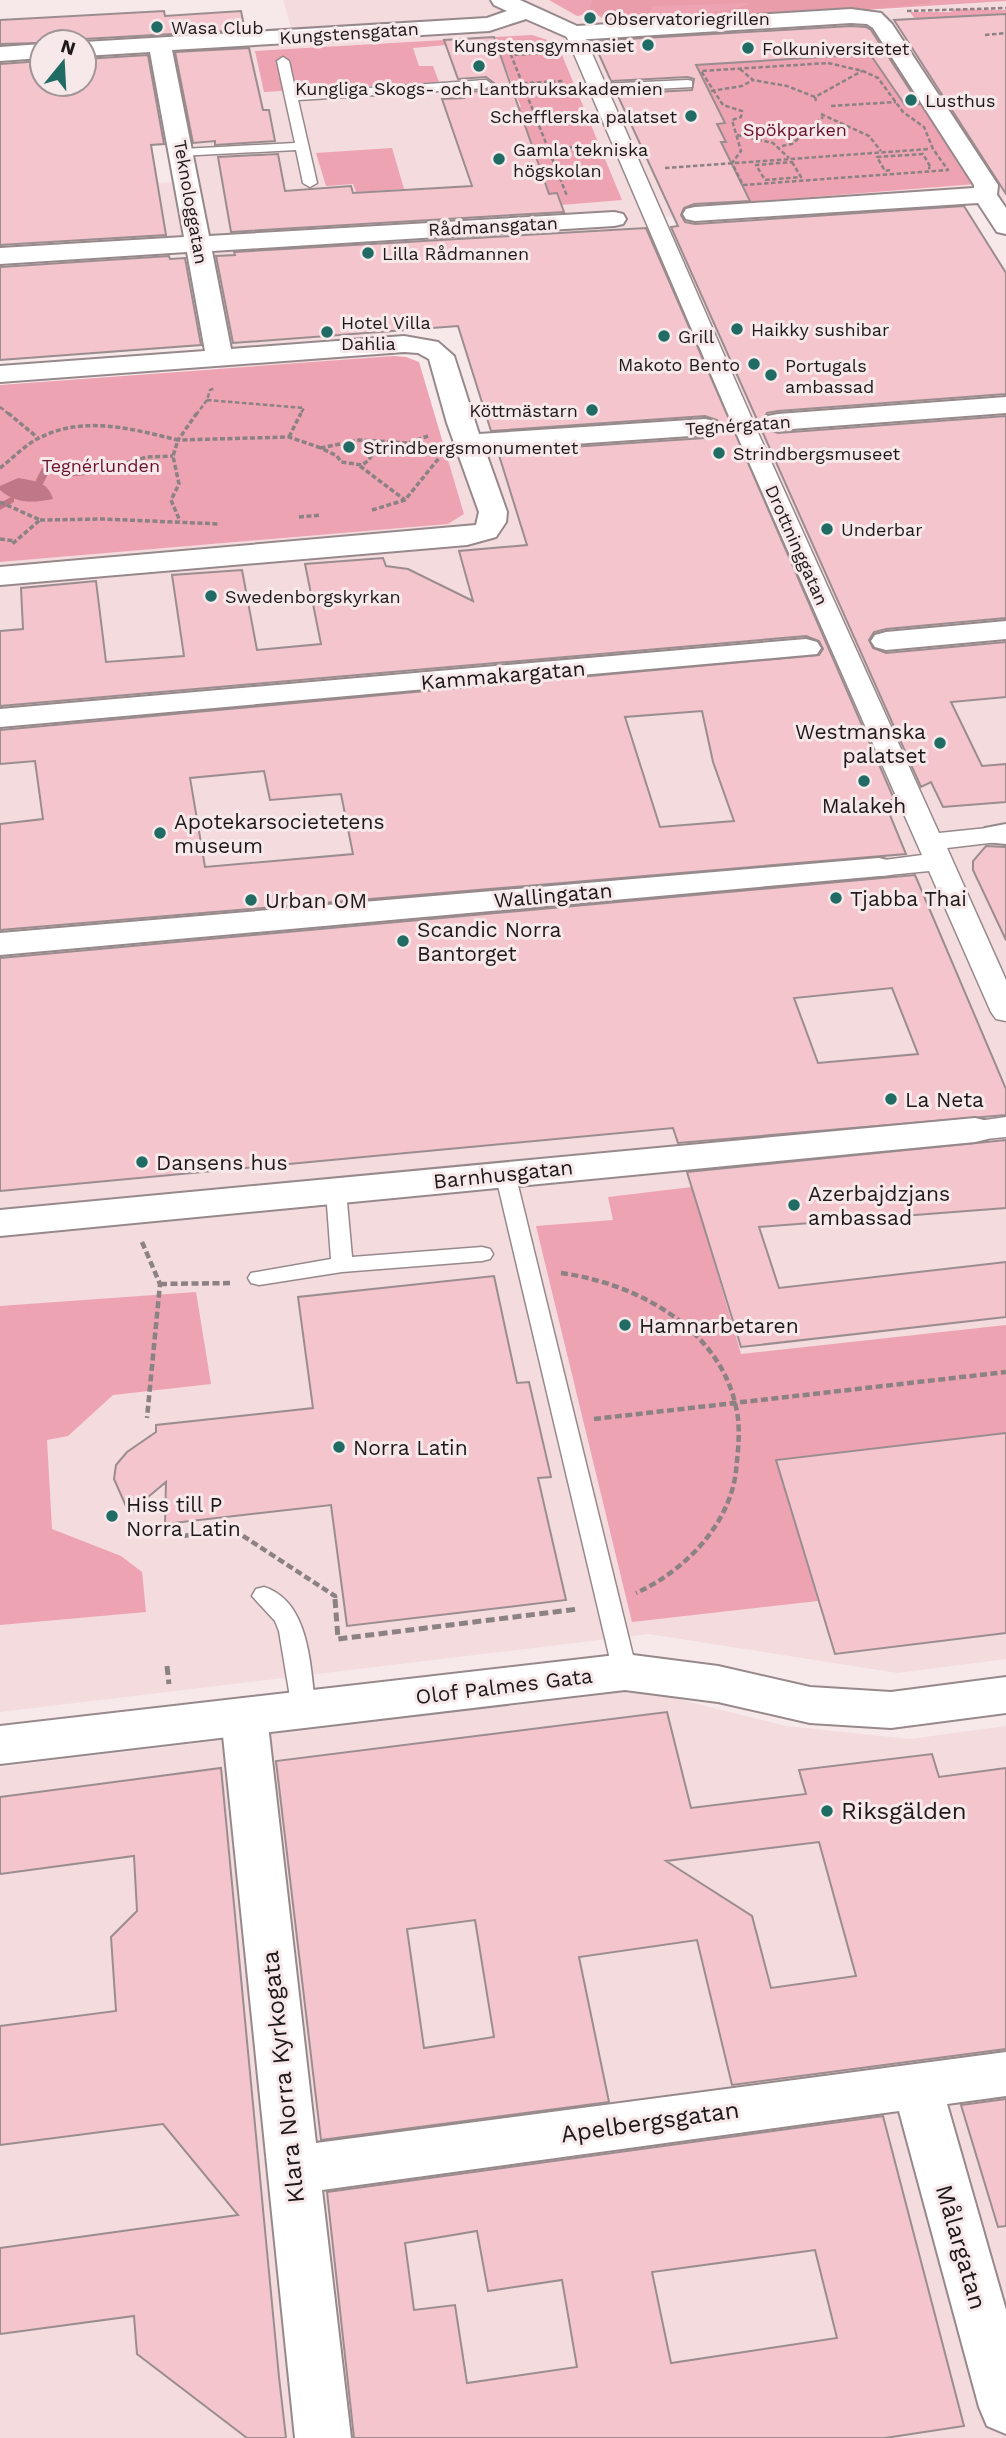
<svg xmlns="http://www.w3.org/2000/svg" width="1006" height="2438" viewBox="0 0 1006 2438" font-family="'Work Sans',sans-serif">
	<rect width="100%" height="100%" fill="#f7e8ea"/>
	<path fill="#f3dbde" d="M283,0h266l28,16 17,-3 272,-2 140,-10v231l-23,-36 -320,21 24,51 125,-10 129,76 42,70 23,-1v1256l-108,14 -249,-39 -649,78v-1150l448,-38 16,-10 -20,-67 151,-11 -59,-154 -151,11 9,63 -176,13 -21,-125 -127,9 -5,-63 121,-9 -23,-136 131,-8z
		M641,1690l145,36 124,13 96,-13v712h-1006v-671z"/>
	<path fill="#eda3b1" d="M549,0h457v1l-393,25 -18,-13 -18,3z
		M955,9l51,1v4l-91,5 -5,-7h41z
		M532,35l25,8 65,157 -61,5 -4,-12 -12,1 -35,-86 11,-1 -27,-70z
		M444,40l2,5 -33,3 6,18h14l6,16 -175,10 -9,-41z
		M892,53l83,131 -225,18 -6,-13 -89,-13 -16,-34 43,-2 3,5 40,-3 -8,-18 8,-1 -38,-57z
		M392,148l12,41 -48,3 -3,-8 -27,2 -10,-33z
		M394,356l12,1 13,5 45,152 -16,10 -448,38v-177z
		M692,1187l49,167 265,-29v108l-230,27 42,141 -186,21 -96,-396 77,-6 -5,-23z
		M196,1292l15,92 -98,11 -45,41 -21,4 5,89 69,27 21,16 4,40 -146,13v-319z"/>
	<path fill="#e99dab" d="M593,0h336l2,3 -70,7 -190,12 -2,-4c23,-6 63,-5 80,-15l-96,3 -4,7c-20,5 -42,5 -60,-3z"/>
	<path fill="#c17886" d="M18,478c16,3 30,3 35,21 -20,4 -37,5 -53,-9v-4z"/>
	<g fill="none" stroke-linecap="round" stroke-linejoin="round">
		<path fill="#c17886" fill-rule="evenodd" d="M56,465l11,6 30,-3 4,3 -4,3 -32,3 -11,-6 -5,1 -6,12h-6l-2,-2 7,-14z
			M11,497l3,1v4l-14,8v-7z"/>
	</g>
	<path fill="#f5c5cd" stroke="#9b8d8f" stroke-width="2" fill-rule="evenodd" d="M164,11l1,5 76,-5 4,19 -161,9 -3,3 -81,2v-24z
		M1006,14v180l-112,-174z
		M851,26l15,1 5,3 48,74 -14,1 -35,-51 -174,11 29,58 -8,1 9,18h-5l29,59 -56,3 -10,4 -3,7 4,7 10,2 269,-18 42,67v121l-228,17 -11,2 -5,8 4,8 12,4 228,-17v202l-120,11 -12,3 -5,8 4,8 13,5 120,-11v55l-55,5 31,64 24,-2v38l-63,5 -12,-25 -10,5 -250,-560 7,-1 -61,-132 75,-4 2,-11 -6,-2 -77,4 -18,-40z
		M494,37l55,157 8,-1 7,19 -333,20 -13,-75 60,-3 7,37 66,-5 2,7 119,-7 -30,-87 22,-1 -2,-6 24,-1 8,-8 -8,-6 -28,2 -14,-39z
		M249,48l14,62h6l6,31 -60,4v-4l-22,2 -18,-91z
		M148,55l16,89 -13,1 15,90 -166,10v-181l42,-3v23h42v-25z
		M646,228l248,571 -9,4 21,51 -906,76v-106l43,-5 -8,-58 -35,3v-34l819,-75 4,-6 -4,-8 -13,-5 -806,70v-75l23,-2 -2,-41 75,-7 10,81 78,-6 -12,-81 70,-5 15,80 64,-6 -16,-80 78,-6 3,8 22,3 65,32 -14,-50 68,-6 -29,-93 207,-14 11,-2 5,-8 -4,-8 -12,-4 -214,15 -33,-105 -225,17 -17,-87 19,-1 -1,-3zM702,711l11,51 21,59 -74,6 -35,-110zM264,771l6,29 71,-6 12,60 -148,13 -15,-89z
		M169,256l1,3 15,-1 16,87 -201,15v-93z
		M986,846l20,1v93l-33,-70v-9z
		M915,875l91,214v26l-328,28 -5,-15 -673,63v-233zM892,988l26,66 -100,9 -24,-65z
		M1006,1140v68l-247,19 20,61 227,-26v55l-265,30 -54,-175z
		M494,1276l23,107 12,-1 22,95 -13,1 28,122 -219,26 -16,-121 -166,19 1,-42 -37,31 -15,-34 2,-14 11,-13 29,-20v-7l157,-17 -15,-111z
		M1006,1433v200l-171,21 -59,-194z
		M667,1712l24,96 115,-14 -7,-24 133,-16 7,23 67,-9v281l-274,36 -35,-145 -118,17 30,145 -288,38 -45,-379zM819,1842l37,134 -85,12 -19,-72 -86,-55zM475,1920l19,117 -70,11 -17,-119z
		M221,1768l58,609 7,61h-39l-110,-84 -3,-38 -134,18v-86l238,-33 -75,-91 -163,21v-119l116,-15 -5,-74 26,-26 -3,-55 -134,18v-77z
		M1006,2099v127l-8,1 -37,-122z
		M883,2116l81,310 -79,12h-531l-27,-246zM477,2231l11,60 74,-11 15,87 -110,16 -12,-78 -41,5 -9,-67zM815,2250l22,88 -166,25 -19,-91z"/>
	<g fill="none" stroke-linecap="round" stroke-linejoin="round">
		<g stroke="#97898b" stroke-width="3">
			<path id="service" d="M283,57l6,4 7,32 190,-13 6,4 -6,4 -188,12 19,83 -7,4 -7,-4 -7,-33 -118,6v-6l5,-1 112,-6 -18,-82z
				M688,80l4,1v6l-92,5 -6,-4 6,-4z
				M505,1166l7,2 3,5 122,499 -3,7 -9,3 -9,-3 -3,-7 -118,-499 3,-5z
				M336,1184l7,2 3,5 6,66 130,-10 8,2 3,5 -3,5 -8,2 -140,11 -83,13 -8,-2 -3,-5 3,-5 80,-14 -5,-68 3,-5z
				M264,1587c47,15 46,82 52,122l-3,7 -9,3 -9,-3 -3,-7 -13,-78 -4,-10 -23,-25 4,-7z"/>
		</g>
		<g stroke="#97898b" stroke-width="3">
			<path id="pedestrian" d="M574,28l9,5 176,402 180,398 58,-6 9,2v12l-59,7 59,132v41l-10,-2 -5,-7 -62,-141 -50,5 -10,-2 -4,-6 4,-6 53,-7 -185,-420 -172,-402z
				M1006,1117v20l-31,3 -11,-3 -4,-7 4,-7z"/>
		</g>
		<g stroke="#97898b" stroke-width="4">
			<path id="minor" d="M491,0h29l57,26 274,-17 30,4 11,11 106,161 -1,10 9,13v26l-9,-2 -19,-29 -283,18 -9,-2 -3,-5 3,-5 9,-2 279,-19v-3l-101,-157 -6,-4 -16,-1 -277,17 -48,-21 -37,12 -317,19 37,186 405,-24 9,2 3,5 -3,5 -9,2 -402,25 19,98 173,-13 34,6 16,14 25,78 226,-15 10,2 4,6 -4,6 -10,2 -220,15 22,62 -1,10 -10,15 -29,8 -467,40v-18l476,-42 3,-13 -32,-89 -18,-64 -11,-6 -14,-1 -404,30v-16l205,-15 -18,-99 -187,12v-16l184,-11 -34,-185 -66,4v-14l403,-24 20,-7 -13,-6z
				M42,44v14l-42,3v-14z
				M1006,397v16l-228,17 -10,-2 -4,-6 4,-6 10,-2z
				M1006,621v18l-120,11 -11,-3 -4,-6 4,-6 11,-3z
				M806,639l11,3 4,6 -4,6 -817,73v-18z
				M1006,824v20l-21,-2 -5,-7 5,-7z
				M879,858l12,3 5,7 -5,7 -891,80v-22z
				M975,1118l13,3 6,9 -6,9 -13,3 -975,94v-26z
				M244,1698l16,5 7,13 49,427 690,-91v44l-59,8 59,206v124l-19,-8 -8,-19 -80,-296 -577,79 29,248h-56l-74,-722 7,-13z"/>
		</g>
		<g stroke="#97898b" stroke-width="4">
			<path id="tertiary" d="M625,1654l93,12 92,21 81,5 115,-15v36l-115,15 -81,-5 -92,-21 -93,-12 -625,74v-38z"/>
		</g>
		<path stroke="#8c8283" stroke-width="2.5" stroke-dasharray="4.5 2.5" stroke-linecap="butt" d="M907,11l99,-3
			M985,35l21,-2
			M547,53l-36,2 56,141
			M828,63l35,8 15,7 25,34 21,15 9,22 15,21 -205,15 -11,-22 9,-12 -9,-31 9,-3 1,-6 -19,-6 -22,-34z
			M740,69l13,11 34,6 28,11
			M509,84l54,-3
			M711,91l31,-5 11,-6
			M816,101l-1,-4 47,-26
			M831,106l65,-4
			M821,114l48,22 12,15
			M737,135l36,8 16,15
			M782,146l10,-2 31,-27
			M548,149l45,-3
			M792,162l9,15 -36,3 -9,-15z
			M665,168l264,-19
			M890,170l-5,1 -8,-14 46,-3 8,14h-3
			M207,400l97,8 -4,7
			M0,407l10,8
			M196,415l11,-15 3,-10 5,-2"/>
		<path stroke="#8c8283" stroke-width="3.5" stroke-dasharray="5 2.5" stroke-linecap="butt" d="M8,413l30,25
			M197,413l-19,27 111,-3 32,11
			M289,437l12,-24
			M379,442l-10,18 -7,5 -21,-3 -4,-6 -16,-8 38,-8 49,3 20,-7
			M126,463l21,-6 26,-1
			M360,466l45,34
			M0,468c13,-10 25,-23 39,-30 45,-23 93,-9 139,2l-5,16 6,28 -8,16 9,21
			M0,502l40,18 -29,25
			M372,510l33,-10 34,-42
			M299,517l22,-2
			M40,520l63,-1 117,5
			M0,539l16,2"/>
		<path stroke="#8c8283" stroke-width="4.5" stroke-dasharray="7 3.5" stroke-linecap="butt" d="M142,1242l18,42 -13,134
			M561,1273c74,10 158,54 175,134 5,21 2,43 0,64 -6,53 -51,100 -100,122
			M160,1284l73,-1
			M594,1419l412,-47
			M182,1536l52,-6 101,66v5"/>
		<path stroke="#8c8283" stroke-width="5" stroke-dasharray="9 4.5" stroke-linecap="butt" d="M335,1599l3,40 240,-30
			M167,1666l2,18"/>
		<use href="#service" fill="#fff" fill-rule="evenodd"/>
		<use href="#pedestrian" fill="#fff" fill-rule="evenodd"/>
		<use href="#minor" fill="#fff" fill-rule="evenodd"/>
		<use href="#tertiary" fill="#fff" fill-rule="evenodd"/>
	</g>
	<g fill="#206b64" stroke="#f7e8ea" stroke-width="2.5">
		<circle cx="590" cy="18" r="7"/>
		<circle cx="157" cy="27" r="7"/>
		<circle cx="648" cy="45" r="7"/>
		<circle cx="748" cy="48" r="7"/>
		<circle cx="479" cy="66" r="7"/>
		<circle cx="911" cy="100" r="7"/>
		<circle cx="691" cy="116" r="7"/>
		<circle cx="499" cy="159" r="7"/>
		<circle cx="368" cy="253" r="7"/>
		<circle cx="737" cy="329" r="7"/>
		<circle cx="327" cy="332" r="7"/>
		<circle cx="664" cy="336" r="7"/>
		<circle cx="754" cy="364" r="7"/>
		<circle cx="771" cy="375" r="7"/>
		<circle cx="592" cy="410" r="7"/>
		<circle cx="349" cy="447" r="7"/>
		<circle cx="719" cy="453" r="7"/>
		<circle cx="827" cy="529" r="7"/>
		<circle cx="211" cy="596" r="7"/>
		<circle cx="940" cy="743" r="7"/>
		<circle cx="864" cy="781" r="7"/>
		<circle cx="160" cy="833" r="7"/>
		<circle cx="836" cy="898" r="7"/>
		<circle cx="251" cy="900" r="7"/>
		<circle cx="403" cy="941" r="7"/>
		<circle cx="891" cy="1099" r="7"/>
		<circle cx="142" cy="1162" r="7"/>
		<circle cx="794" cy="1205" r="7"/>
		<circle cx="625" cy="1325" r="7"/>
		<circle cx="339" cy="1447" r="7"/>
		<circle cx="112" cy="1516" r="7"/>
		<circle cx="827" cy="1811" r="7"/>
	</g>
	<g text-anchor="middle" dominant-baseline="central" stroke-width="6" stroke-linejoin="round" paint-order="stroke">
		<g font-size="18" fill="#1e191a" stroke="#f7e8ea" text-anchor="start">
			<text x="604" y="18">Observatoriegrillen</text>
			<text x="171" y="27">Wasa Club</text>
			<text x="634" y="45" text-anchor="end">Kungstensgymnasiet</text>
			<text x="762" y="48">Folkuniversitetet</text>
			<text x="479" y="88" text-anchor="middle">Kungliga Skogs- och Lantbruksakademien</text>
			<text x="925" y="100">Lusthus</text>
			<text x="677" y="116" text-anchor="end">Schefflerska palatset</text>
			<text x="513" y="149">Gamla tekniska<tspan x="513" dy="21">högskolan</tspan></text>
			<text x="382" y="253">Lilla Rådmannen</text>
			<text x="341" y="322">Hotel Villa<tspan x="341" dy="21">Dahlia</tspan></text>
			<text x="751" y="329">Haikky sushibar</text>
			<text x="678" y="336">Grill</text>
			<text x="740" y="364" text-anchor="end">Makoto Bento</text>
			<text x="785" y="365">Portugals<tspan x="785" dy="21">ambassad</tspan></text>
			<text x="578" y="410" text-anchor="end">Köttmästarn</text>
			<text x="363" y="447">Strindbergsmonumentet</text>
			<text x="733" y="453">Strindbergsmuseet</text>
			<text x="841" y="529">Underbar</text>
			<text x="225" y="596">Swedenborgskyrkan</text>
		</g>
		<g font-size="18" fill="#1e191a" stroke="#f7e8ea">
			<text transform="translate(349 33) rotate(-4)">Kungstensgatan</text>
			<text transform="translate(191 202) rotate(80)">Teknologgatan</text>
			<text transform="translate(493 226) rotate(-3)">Rådmansgatan</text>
			<text transform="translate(738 425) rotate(-4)">Tegnérgatan</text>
			<text transform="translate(797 545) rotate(66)">Drottninggatan</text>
		</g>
		<g font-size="18" fill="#69112e" stroke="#f7e8ea">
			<text x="795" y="129">Spökparken</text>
			<text x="101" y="465">Tegnérlunden</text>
		</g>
		<g font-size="21" fill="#1e191a" stroke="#f7e8ea">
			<text transform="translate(503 675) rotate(-5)">Kammakargatan</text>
			<text transform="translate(553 895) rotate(-5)">Wallingatan</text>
			<text transform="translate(503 1174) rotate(-6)">Barnhusgatan</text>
			<text transform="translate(504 1686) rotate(-7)">Olof Palmes Gata</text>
		</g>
		<g font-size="21" fill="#1e191a" stroke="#f7e8ea" text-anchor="start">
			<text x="926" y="731" text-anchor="end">Westmanska<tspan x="926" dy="24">palatset</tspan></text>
			<text x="864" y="805" text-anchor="middle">Malakeh</text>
			<text x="174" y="821">Apotekarsocietetens<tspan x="174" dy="24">museum</tspan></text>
			<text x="850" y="898">Tjabba Thai</text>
			<text x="265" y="900">Urban OM</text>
			<text x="417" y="929">Scandic Norra<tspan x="417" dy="24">Bantorget</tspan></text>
			<text x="905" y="1099">La Neta</text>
			<text x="156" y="1162">Dansens hus</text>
			<text x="808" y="1193">Azerbajdzjans<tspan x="808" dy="24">ambassad</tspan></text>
			<text x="639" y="1325">Hamnarbetaren</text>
			<text x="353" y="1447">Norra Latin</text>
			<text x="126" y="1504">Hiss till P<tspan x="126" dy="24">Norra Latin</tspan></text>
		</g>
		<g font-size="24" fill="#1e191a" stroke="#f7e8ea" text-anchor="start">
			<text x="841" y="1811">Riksgälden</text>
		</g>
		<g font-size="24" fill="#1e191a" stroke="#f7e8ea">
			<text transform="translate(283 2077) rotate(-96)">Klara Norra Kyrkogata</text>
			<text transform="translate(650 2122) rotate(-8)">Apelbergsgatan</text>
			<text transform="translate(961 2247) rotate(74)">Målargatan</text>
		</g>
	</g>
	<g transform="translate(63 63) rotate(18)"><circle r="33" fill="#f7e8ea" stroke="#a09597" stroke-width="2"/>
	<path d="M0-5L12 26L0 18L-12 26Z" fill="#206b64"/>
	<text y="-10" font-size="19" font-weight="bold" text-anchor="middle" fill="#1e191a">N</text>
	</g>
</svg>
